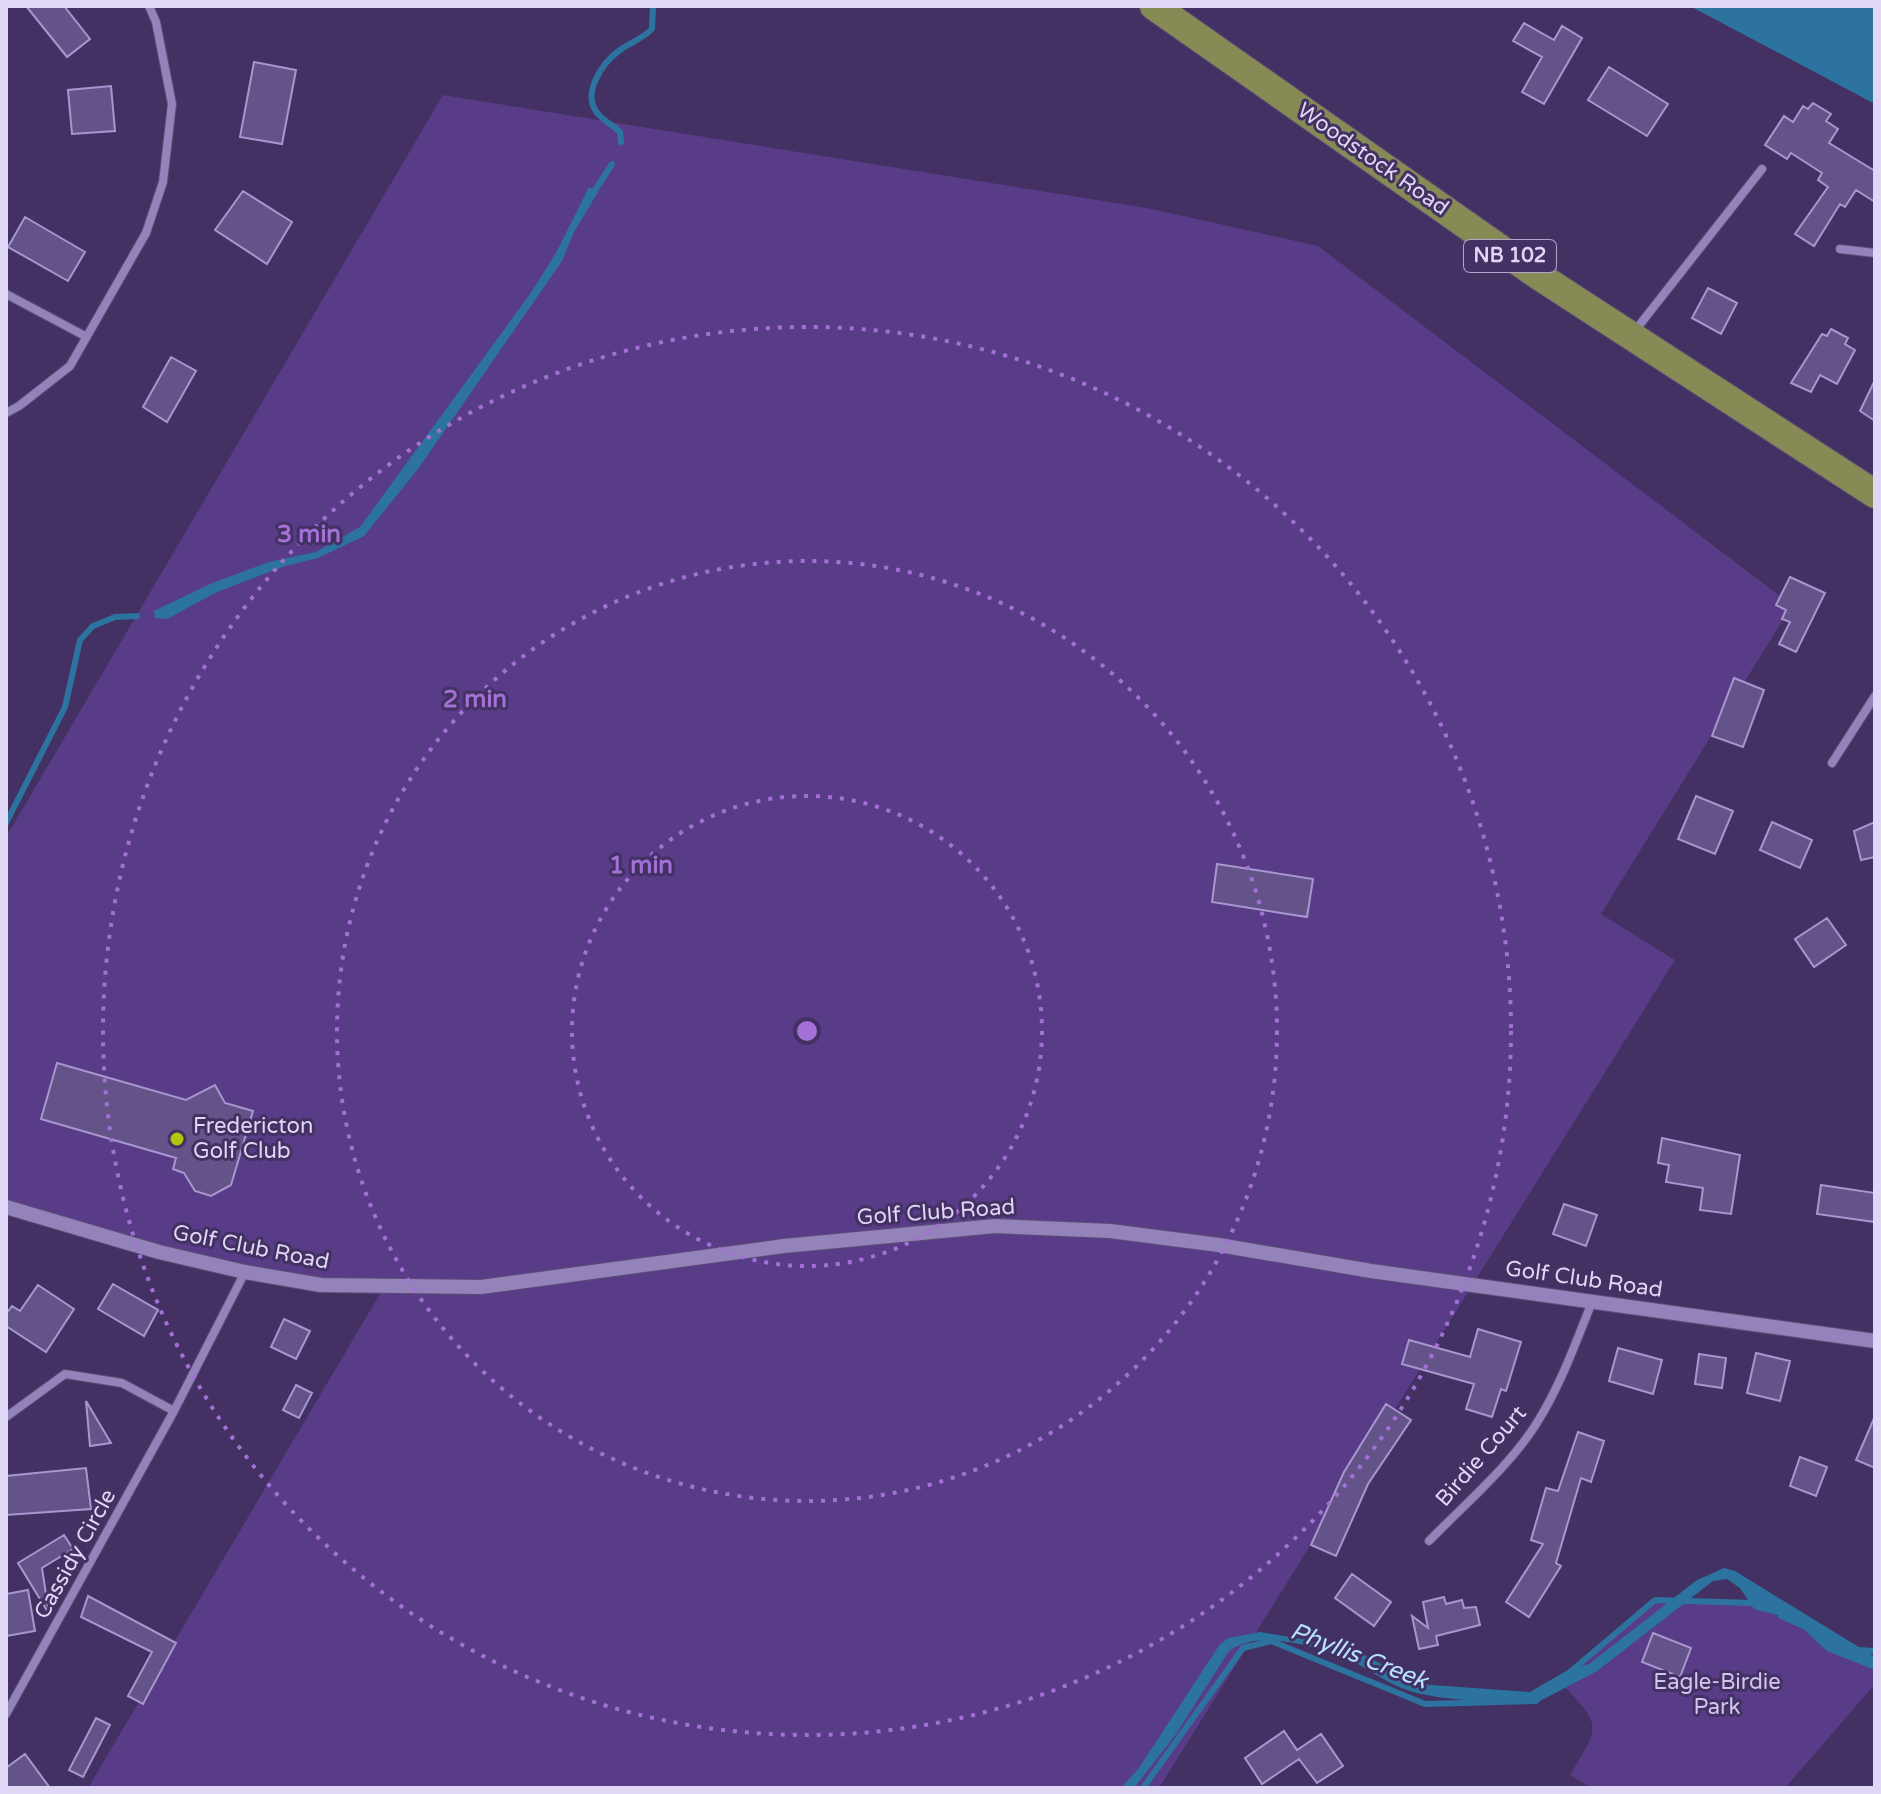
<svg xmlns="http://www.w3.org/2000/svg" width="1881" height="1794" viewBox="0 0 1881 1794" font-family="'Varela Round',sans-serif">
	<rect width="100%" height="100%" fill="#423162"/>
	<path fill="#583c87" d="M443,95l704,113 171,38 474,359 -191,309 74,46 -516,828h-1071l296,-501 -139,-15 -239,-65v-370z
		M1655,1600l94,2 126,60v22l-90,104h-193l-22,-13c32,-52 31,-50 -11,-94z"/>
	<path fill="#2c749f" d="M1690,6h185v98z
		M589,187l9,5 -24,40 -12,29 -144,208 -54,67 -46,22 -33,8 -68,26 -50,27 -12,-1 -1,-7 56,-27 59,-22 47,-10 44,-25 170,-233 26,-41z
		M1724,1568l11,3 140,86v13l-48,-19 -34,-32 -39,-10 -14,-21 -13,-9 -14,2 -116,90 -53,28 -16,4c-38,-3 -82,-1 -118,-12 -24,-7 -44,-25 -67,-34 -30,-11 -86,-28 -114,-6l-53,83 -42,54h-13l18,-20 81,-124 9,-6 31,-6 67,11 36,11 55,30 112,8 36,-21 23,-7 108,-84z"/>
	<g fill="none" stroke-linecap="round" stroke-linejoin="round">
		<path stroke="#2c749f" stroke-width="6" d="M621,142l-1,-10c-6,-6 -14,-10 -20,-16 -21,-20 2,-53 20,-66 11,-8 22,-11 32,-21l1,-23
			M592,195l20,-31
			M6,823l59,-116 15,-67 13,-14 22,-9 22,-1
			M1781,1616l23,10
			M1858,1650l17,1
			M1570,1672l85,-72 98,3
			M1143,1788l100,-140 28,-7 154,63 111,-3 4,-4"/>
	</g>
	<path fill="#645388" stroke="#a896d0" stroke-width="2" d="M26,6h38l26,33 -23,18z
		M1524,23l30,17 8,-14 20,12 -38,66 -22,-12 20,-35 -29,-16z
		M254,62l42,8 -14,74 -42,-7z
		M1609,67l59,37 -21,32 -59,-36z
		M111,86l4,45 -43,3 -4,-44z
		M1813,103l18,11 -5,7 12,8 -9,14 46,28v31l-19,-12 -11,17 -5,-3 -26,42 -19,-12 33,-47 -10,-7 4,-7 -31,-20 -4,6 -22,-14 19,-29 9,6 10,-16 5,3z
		M243,191l49,31 -25,42 -52,-34z
		M25,217l60,35 -17,29 -60,-34z
		M1708,288l29,15 -16,31 -29,-16z
		M1831,329l17,9 -3,6 10,6 -18,34 -17,-9 -9,17 -20,-9 31,-49 5,2z
		M171,357l25,14 -29,51 -24,-15z
		M1875,380v41l-15,-10z
		M1790,577l35,16 -29,59 -17,-8 11,-22 -8,-3 4,-9 -10,-5z
		M1734,678l30,12 -21,57 -31,-11z
		M1696,796l37,15 -18,43 -37,-15z
		M1772,822l40,18 -12,28 -40,-18z
		M1875,822v35l-14,3 -7,-29z
		M1217,864l96,15 -6,38 -95,-15z
		M1827,918l19,27 -32,22 -19,-28z
		M57,1063l129,37 29,-15 10,18 28,8 -22,74 -20,11 -16,-5 -11,-18 -11,-4 3,-11 -135,-39z
		M1662,1138l78,17 -9,59 -31,-4 3,-22 -37,-6 3,-17 -11,-2z
		M1821,1185l54,8v29l-58,-8z
		M1564,1204l33,11 -11,31 -33,-12z
		M113,1284l45,26 -14,26 -46,-27z
		M38,1285l36,24 -28,43 -40,-26v-12l6,-8 8,5z
		M284,1319l26,12 -14,28 -25,-12z
		M1478,1329l43,13 -15,49 -5,-2 -9,28 -26,-8 8,-25 -72,-20 7,-24 61,17z
		M1618,1348l44,12 -9,34 -44,-13z
		M1756,1353l34,8 -10,40 -33,-8z
		M1699,1354l27,4 -4,30 -27,-4z
		M296,1385l16,8 -13,25 -16,-8z
		M86,1401l25,42 -21,3z
		M1386,1404l25,16 -43,64 -32,72 -25,-11 33,-73z
		M1875,1416v52l-19,-8z
		M1578,1432l26,9 -13,41 -10,-4 -25,85 5,3 -32,51 -23,-15 37,-58 -12,-4 15,-52 12,3z
		M1800,1457l27,10 -11,29 -26,-10z
		M86,1468l5,41 -85,6v-39z
		M64,1535l9,14 -31,19 7,46 -31,-51z
		M1352,1574l39,28 -17,24 -39,-28z
		M28,1590l7,41 -29,5v-42z
		M88,1596l88,47 -33,61 -15,-8 24,-44 -71,-35z
		M1444,1597l2,7 16,-4 2,8 12,-1 4,18 -44,11 2,9 -19,4 -7,-33 16,12 -5,-26z
		M1653,1633l38,15 -11,29 -38,-15z
		M96,1718l14,7 -27,52 -14,-7z
		M1284,1731l13,19 24,-16 22,32 -26,17 -18,-24 -37,25 -17,-26z
		M25,1754l25,34h-44v-20z"/>
	<g fill="none" stroke-linecap="round" stroke-linejoin="round">
		<g stroke="#5c4d76" stroke-width="10">
			<path id="minor" d="M1840,249l35,4
				M6,294l79,42
				M1634,332l128,-163
				M6,413l13,-7 51,-40 76,-133 17,-51 9,-78 -16,-82 -7,-16
				M1832,763l43,-67
				M174,1411l71,-139
				M6,1417l59,-43 57,9 52,28 -168,303
				M1429,1541c35,-36 83,-77 109,-120 23,-37 38,-79 54,-119"/>
		</g>
		<g stroke="#5c4d76" stroke-width="16">
			<path id="tertiary" d="M6,1207l153,45 86,20 76,13 160,2 303,-41 211,-20 115,5 109,14 152,26 504,70"/>
		</g>
		<g stroke="#5c4d76" stroke-width="30">
			<path id="primary" d="M1154,6l385,270 336,218"/>
		</g>
		<use href="#minor" stroke="#9482ba" stroke-width="8"/>
		<use href="#tertiary" stroke="#9482ba" stroke-width="14"/>
		<use href="#primary" stroke="#868a55" stroke-width="28"/>
	</g>
	<g fill="none" stroke="#a370d5" stroke-width="4" stroke-dasharray="4 8">
		<circle cx="807" cy="1031" r="235"/>
		<circle cx="807" cy="1031" r="470"/>
		<circle cx="807" cy="1031" r="704"/>
	</g>
	<circle fill="#aec60b" stroke="#423162" stroke-width="3" cx="177" cy="1139" r="8"/>
	<g text-anchor="middle" dominant-baseline="central" stroke-width="6" stroke-linejoin="round" paint-order="stroke">
		<rect fill="#423162" stroke="#b0a5c9" stroke-width="2" x="1464" y="240" width="92" height="32" rx="6"/>
		<g font-size="20" font-weight="bold" fill="#dfd7f5">
			<text x="1510" y="256">NB 102</text>
		</g>
		<g font-size="22" fill="#dfd7f5" stroke="#423162">
			<text transform="translate(1373 159) rotate(35)">Woodstock Road</text>
			<text transform="translate(936 1212) rotate(-4)">Golf Club Road</text>
			<text transform="translate(251 1247) rotate(11)">Golf Club Road</text>
			<text transform="translate(1584 1279) rotate(8)">Golf Club Road</text>
			<text transform="translate(1481 1456) rotate(-49)">Birdie Court</text>
			<text transform="translate(75 1554) rotate(-61)">Cassidy Circle</text>
		</g>
		<g font-size="22" fill="#dfd7f5" stroke="#423162" text-anchor="start">
			<text x="193" y="1126">Fredericton<tspan x="193" dy="25">Golf Club</tspan></text>
		</g>
		<g font-size="22" fill="#d1c5f0" stroke="#423162">
			<text x="1717" y="1682">Eagle-Birdie<tspan x="1717" dy="25">Park</tspan></text>
		</g>
		<g font-size="24" font-style="italic" fill="#b6e1ff" stroke="#423162">
			<text transform="translate(1359 1656) rotate(21)">Phyllis Creek</text>
		</g>
	</g>
	<circle cx="807" cy="1031" r="12" fill="#a370d5" stroke="#423162" stroke-width="4"/>
	<g font-size="24" text-anchor="middle" font-weight="bold" fill="#a370d5" stroke="#423162" stroke-width="6" stroke-linejoin="round" paint-order="stroke">
		<text x="309" y="542">3 min</text>
		<text x="475" y="707">2 min</text>
		<text x="641" y="873">1 min</text>
	</g>
	<rect width="1881" height="1794" fill="none" stroke="#dfd7f5" stroke-width="16"/>
</svg>
